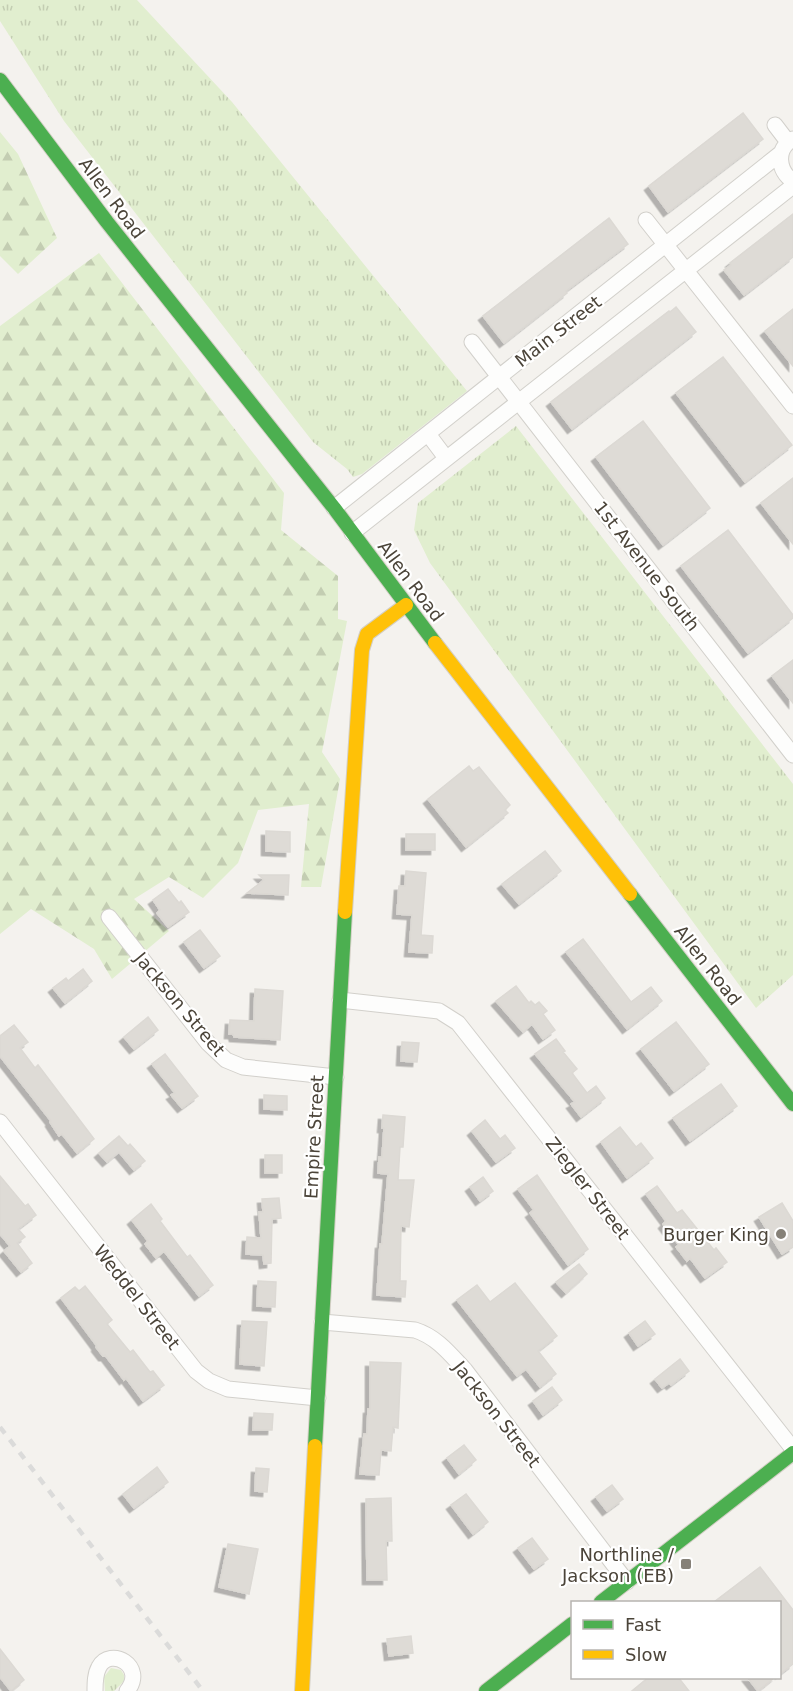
<svg xmlns="http://www.w3.org/2000/svg" width="793" height="1691" viewBox="0 0 793 1691" font-family="'DejaVu Sans',sans-serif">
	<defs>
		<pattern id="grass-tufts" width="24" height="20" patternUnits="userSpaceOnUse" patternTransform="scale(1.5)"><rect width="24" height="20" fill="#e1eecf"/><path d="M3 7l-1-3M5 7V3M7 7l1-3M15 17l-1-3M17 17v-4M19 17l1-3" fill="none" stroke="#c3cdb2"/></pattern>
		<pattern id="forest-firs" width="22" height="20" patternUnits="userSpaceOnUse" patternTransform="scale(1.5)"><rect width="22" height="20" fill="#e1eecf"/><path d="M5 1l3.5 6h-7zM16 11l3.5 6h-7z" fill="#c3cdb2"/></pattern>
		<filter id="shadow"><feDropShadow dx="-4.5" dy="4.5" stdDeviation="0" flood-color="#0004"/></filter>
	</defs>
	<rect width="100%" height="100%" fill="#f4f2ee"/>
	<path fill="url(#grass-tufts)" d="M0,0h137l95,102 235,289 -105,83 -9,3 -6,-8 -34,-27 -249,-321 -64,-100z
		M516,426l277,358v191l-37,33 -326,-445 -16,-33 4,-27z
		M111,1668l10,2 3,5v6l-10,10h-9l-1,-14z"/>
	<path fill="url(#forest-firs)" d="M0,132l18,22 39,84 -39,36 -18,-18z
		M99,253l185,240 -3,37 57,46v43l9,2 -25,131 18,27 -19,108h-20l8,-83 -51,6 -20,53 -35,35 -34,-21 -35,22 35,32 -57,48 -18,-30 -63,-40 -31,25v-608z"/>
	<path fill="#dedbd6" stroke="#dcd9d4" stroke-width="1.5" filter="url(#shadow)" d="M743,113l20,26 -95,73 -19,-26z
		M793,214v43l-49,38 -20,-25 7,-5 -1,-2z
		M609,218l19,26 -62,47 1,2 -63,50 -21,-27z
		M676,307l20,25 -124,97 -21,-27 118,-91 1,1z
		M793,309v57l-28,-35z
		M723,357l69,88 -47,37 -69,-89z
		M643,421l67,87 -47,37 -67,-88z
		M793,478v66l-32,-41z
		M728,530l65,85v3l-45,35 -67,-87z
		M793,660v43l-21,-27z
		M469,766l4,5 6,-4 31,38 -5,5 3,3 -42,34 -38,-48z
		M266,831l24,1v20l-24,-1z
		M406,834h29v16h-29z
		M545,851l16,20 -42,33 -17,-20z
		M406,871l20,2 -5,62 12,1 -1,17 -23,-1 3,-37 -15,-1 2,-28h6z
		M259,875h30l-1,20 -41,-2 17,-13z
		M168,889l11,14 2,-2 8,11 -21,15 -11,-14 3,-3 -7,-10z
		M200,930l20,26 -16,12 -20,-26z
		M583,939l48,63 20,-15 11,14 -35,28 -61,-77z
		M83,969l9,12 -27,22 -12,-15 13,-10 2,3z
		M516,986l13,17 2,-2 4,4 4,-3 8,9 -4,3 12,16 -12,9 -11,-15 -9,8 -27,-31z
		M255,989l28,2 -3,49 -46,-3 -1,-3h-4l1,-14 24,1z
		M148,1017l10,13 -24,19 -10,-12z
		M676,1022l33,42 -35,27 -33,-42z
		M14,1025l14,17 -8,6 15,20 3,-3 56,74 -17,14 -15,-19 -3,2 -9,-14 1,-1 -51,-65v-20z
		M556,1039l9,12 -2,1 14,17 -5,4 15,20 9,-7 9,12 -24,19 -10,-13 4,-2 -40,-48z
		M402,1042l17,1 -2,19 -16,-1z
		M165,1054l33,42 -16,12 -11,-13 4,-2 -23,-29z
		M721,1084l16,22 -47,35 -17,-23z
		M264,1095l23,1v14l-23,-1z
		M383,1115l22,2 -2,30h-3l-2,33h16l-5,47 -8,-1 -1,55h6l-1,16 -28,-2 3,-51h2l6,-70 -10,-1 1,-16h3l2,-29h-2z
		M485,1120l15,19 5,-4 10,13 -19,14 -24,-31z
		M620,1127l16,20 5,-4 12,15 -26,20 -26,-36z
		M119,1136l9,10 2,-2 15,17 -11,9 -15,-18 -12,10 -8,-9z
		M265,1155h17v18h-17z
		M537,1175l51,74 -20,16 -38,-52 4,-3 -16,-21z
		M0,1176l25,30 3,-2 8,11 -18,14 7,8 -8,6 15,20 -11,9 -17,-21 6,-5 -10,-12z
		M483,1177l10,14 -13,10 -10,-14z
		M657,1186l20,27 5,-3 32,40 2,-2 11,14 -22,16 -15,-20 -3,3 -11,-14 3,-2 -16,-21 3,-3 -20,-27z
		M279,1198l2,20 -9,1 -1,44 -7,1 -1,-9 -17,-1 1,-17 14,1 -2,-26h4l-1,-13z
		M782,1203l11,18v26l-11,7 -23,-37z
		M151,1204l11,15 -2,2 27,36 3,-2 23,30 -14,11 -35,-45 -8,7 -11,-14 3,-3 -16,-21z
		M579,1264l8,10 -21,19 -10,-11z
		M258,1281l18,1 -1,25 -18,-1z
		M515,1283l42,53 -19,15 18,23 -16,13 -14,-18 -9,7 -60,-76 20,-15 13,17z
		M85,1286l27,34 -5,4 23,28 3,-2 17,22 3,-1 11,14 -21,16 -17,-23 -2,2 -19,-25 -2,1 -7,-9 1,-1 -36,-48 14,-11 4,4z
		M242,1321l25,1 -3,44 -24,-2z
		M645,1321l10,13 -17,12 -9,-13z
		M680,1359l9,12 -18,14 -2,-2 -7,5 -7,-9z
		M370,1362l31,1 -3,65 -5,-1 -2,24 -10,-1 -2,25 -19,-1 4,-40h3l1,-25h2z
		M552,1387l10,13 -19,15 -10,-14z
		M254,1413l19,1 -1,16h-19z
		M464,1445l12,15 -17,14 -12,-16z
		M157,1467l11,15 -34,26 -11,-14z
		M256,1468l13,1 -2,23 -12,-1z
		M612,1485l11,14 -16,12 -11,-14z
		M466,1494l22,28 -15,12 -22,-29z
		M391,1498l1,43h-6l1,39h-20l-1,-81z
		M532,1538l16,21 -14,10 -16,-21z
		M228,1544l30,5 -9,45 -30,-7z
		M760,1567l33,43v54l-13,10v-72h-66z
		M411,1636l2,17 -24,3 -2,-17z
		M0,1649l24,31 -13,11 -11,-14z
		M649,1677h29l11,14h-57z
		M747,1677h28l-17,14z"/>
	<g fill="none" stroke-linecap="round" stroke-linejoin="round">
		<g stroke="#d2d0cb" stroke-width="17">
			<path id="street" d="M775,125l13,17
				M793,139c-18,10 -15,32 0,42
				M646,220l147,186
				M472,342l321,413
				M428,434l18,24
				M334,508l447,-355
				M352,533l441,-347
				M109,917l99,126 18,17 17,7 93,10
				M340,1000l99,11 19,12 335,426
				M0,1122l196,249 13,10 19,8 90,9
				M322,1322l93,8c22,7 35,24 50,40l162,212
				M95,1691c0,-8 0,-17 4,-24 11,-21 48,-1 28,24"/>
		</g>
		<g stroke="#d3cfc5" stroke-width="16">
			<path id="fast" d="M0,80l107,142 227,286 101,135
				M630,894l163,210
				M315,1446l30,-534
				M601,1602l192,-149
				M486,1691l86,-67"/>
		</g>
		<g stroke="#d3cfc5" stroke-width="16">
			<path id="slow" d="M435,643l195,251
				M345,912l17,-262 5,-16 39,-29
				M302,1691l13,-245"/>
		</g>
		<use href="#street" stroke="#fdfdfc" stroke-width="15"/>
		<use href="#fast" stroke="#4caf50" stroke-width="14"/>
		<use href="#slow" stroke="#ffc107" stroke-width="14"/>
		<path stroke="#dbdbda" stroke-width="4.5" stroke-dasharray="8 8" stroke-linecap="butt" d="M0,1427l203,264"/>
	</g>
	<g fill="#868178" stroke="#fff" stroke-width="2">
		<circle cx="781" cy="1234" r="6"/>
		<rect x="680" y="1558" width="12" height="12" rx="3"/>
	</g>
	<g text-anchor="middle" dominant-baseline="central" stroke-width="4.5" stroke-linejoin="round" paint-order="stroke">
		<g font-size="18" fill="#4b4439" stroke="#fff">
			<text transform="translate(112 198) rotate(53)">Allen Road</text>
			<text transform="translate(558 331) rotate(-38)">Main Street</text>
			<text transform="translate(647 566) rotate(52)">1st Avenue South</text>
			<text transform="translate(411 581) rotate(53)">Allen Road</text>
			<text transform="translate(708 965) rotate(52)">Allen Road</text>
			<text transform="translate(180 1004) rotate(50)">Jackson Street</text>
			<text transform="translate(314 1137) rotate(-87)">Empire Street</text>
			<text transform="translate(588 1188) rotate(52)">Ziegler Street</text>
			<text transform="translate(137 1297) rotate(52)">Weddel Street</text>
			<text transform="translate(497 1414) rotate(52)">Jackson Street</text>
		</g>
		<g font-size="18" fill="#4b4439" stroke="#fff" text-anchor="end">
			<text x="769" y="1234">Burger King</text>
			<text x="674" y="1554">Northline /<tspan x="674" dy="21">Jackson (EB)</tspan></text>
		</g>
	</g>
	<rect x="571" y="1601" width="210" height="78" fill="#ffffff" stroke="#b7b4b0" stroke-width="1.5"/>
	<rect x="583" y="1620" width="30" height="9" fill="#4caf50" stroke="#b7b4b0" stroke-width="1.5"/>
	<text x="625" y="1631" font-size="18" fill="#4b4439">Fast</text>
	<rect x="583" y="1650" width="30" height="9" fill="#ffc107" stroke="#b7b4b0" stroke-width="1.5"/>
	<text x="625" y="1661" font-size="18" fill="#4b4439">Slow</text>
</svg>
